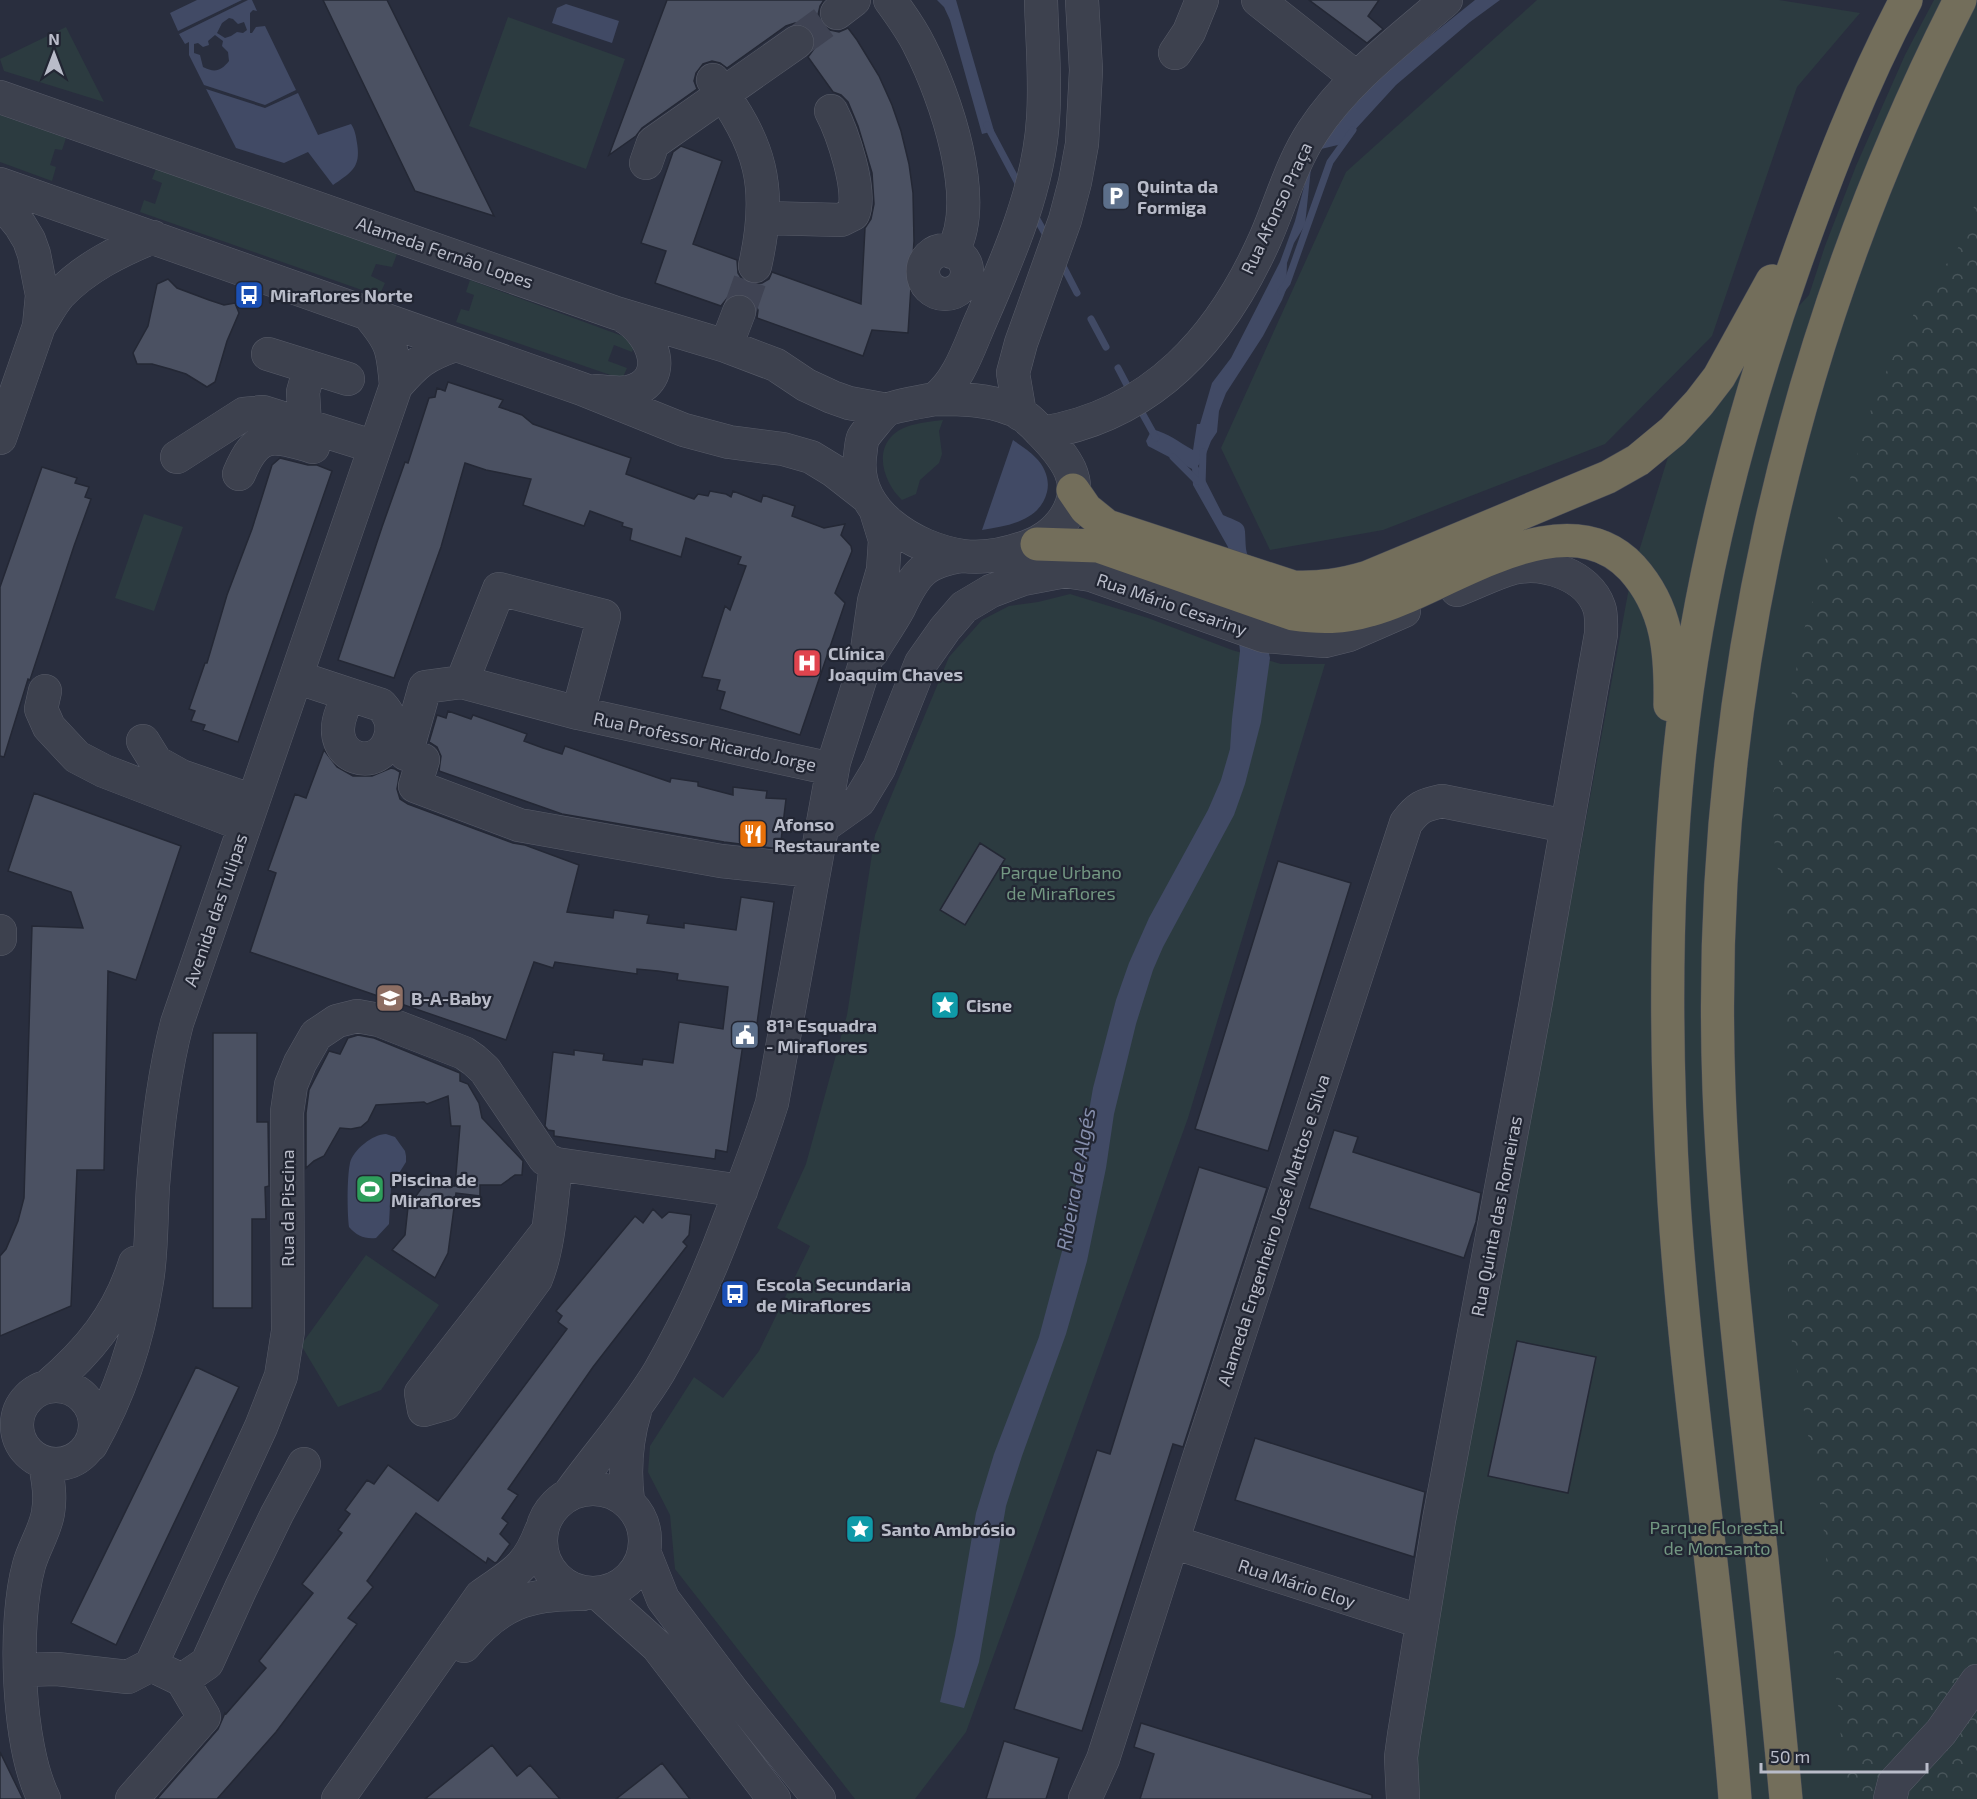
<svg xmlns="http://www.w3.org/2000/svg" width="1977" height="1799" viewBox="0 0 1977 1799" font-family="'Exo 2',sans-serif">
	<defs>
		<pattern id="forest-crowns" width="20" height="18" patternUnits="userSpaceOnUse" patternTransform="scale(1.5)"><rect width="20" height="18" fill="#2c3b40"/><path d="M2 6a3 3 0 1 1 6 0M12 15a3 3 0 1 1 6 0" fill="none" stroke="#48555a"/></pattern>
	</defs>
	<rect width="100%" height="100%" fill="#292e3e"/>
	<path fill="#2c3b40" d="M1537,0h242l81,13 -63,74 -85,249 -107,108 -222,86 -113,20 -49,-102 125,-276z
		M1934,0h43v1799h-559v-48l23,-160 29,-147 161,-867 41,-133 137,-149 16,-49 31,-80 49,-111z
		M508,17l117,42 -39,110 -117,-43z
		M66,27l38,75 -100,-31 -4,-12z
		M0,115l66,23 -4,12 -7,-1 -5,16 6,2 -4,14 -52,-19z
		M156,169l241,85 -5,13 -16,-3 -5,12 14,7 -6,13 -239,-84 4,-12 11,4 7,-21 -10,-4z
		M470,280l166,61 -4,11 -18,-7 -6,16 19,7 -5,11 -166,-57 5,-13 8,2 5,-16 -8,-3z
		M943,420l-4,11 3,23 -3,9 -19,17 -4,14 -14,6c-17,-16 -29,-48 -8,-66 13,-11 34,-12 49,-14z
		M144,514l39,13 -29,84 -39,-13z
		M1070,594l78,24 84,32 49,14h44l-137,454 -222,614 -51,67h-60l-180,-230 -5,-54 -22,-43 2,-26 44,-69 29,21 36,-47 51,-105 -33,-18 29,-64 41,-149 28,-180 74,-178 33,-37 27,-14 29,-4z
		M366,1255l73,50 -58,85 -43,17 -37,-62z"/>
	<path fill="url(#forest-crowns)" d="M1977,199v1600h-131l-23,-278 -35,-202 -2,-414 -11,-49 -2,-62 30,-161 73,-240 45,-94 37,-51z"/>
	<path fill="#414a65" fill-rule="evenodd" d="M197,0h45l-64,31 -8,-18z
		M248,0h4l5,11 -4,-1 -3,3v20h2l4,-6 9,-1 31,64 -31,15 -61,-20 -15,-30v-13l-4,2 -6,-10zM229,18l4,1 5,5 6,-2 3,8 -4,3 -6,-1 -6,4 -6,2 -8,-5 5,-10zM215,35l8,6 -1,5 6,6 1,9c-8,10 -14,12 -26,6l-3,-12 -6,-2v-9l4,-1 5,4 6,-2 -1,-4z
		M937,0h19l38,131 -12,3 -32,-114 -6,-13z
		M1475,0h25l-30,22 -74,63 -54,59 -21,5 -10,19 -6,57 -11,18 -7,20 -1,27 -4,10 -19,36 -37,57 -7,18 -2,21 -6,9 -5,13 -8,12 25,49c26,11 21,7 23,34l24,109 -9,64 -16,62 -11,31 -71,132 -10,23 -17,54 -22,90 -8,54 -19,93 -21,73 -44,122 -16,50 -27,156 -15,46 -24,-6 15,-66 21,-123 18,-59 45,-117 30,-112 24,-137 23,-88 13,-37 20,-45 59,-108 13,-30 9,-31 2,-30 8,-68 -12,-104 -35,-62 -1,-16 -44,-23 -2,-5 6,-12c18,5 25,12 41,21l4,-26h3l12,-41 19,-25 49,-96 15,-41 16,-61 41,-57 37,-34z
		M566,4l53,17 -7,22 -60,-20 5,-15z
		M206,89l59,19 33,-15 20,42 33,-11c4,6 5,12 6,19 4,24 -5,29 -24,42l-25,-33 -24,11 -48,-15z
		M1013,440c8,6 17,11 23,18 9,9 14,22 11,34 -7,29 -40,34 -65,38z
		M386,1134l9,3 10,14 1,5v6l-15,24 -2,38 -13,14c-12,1 -19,-2 -27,-11 -2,-15 -2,-50 1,-64 3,-13 23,-29 36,-29z"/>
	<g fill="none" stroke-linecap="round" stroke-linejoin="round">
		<path stroke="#414a65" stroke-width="7" d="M987,125l32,60
			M1034,214l13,23
			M1062,264l15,29
			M1281,291l6,-8 43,-121 23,-32
			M1091,319l15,28
			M1118,368l11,21
			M1141,411l15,27
			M1173,457l24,24
			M1202,486l1,-34"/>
	</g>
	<path fill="#4b5162" stroke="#242835" stroke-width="1.5" d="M323,0h64l107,216 -79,-25z
		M667,0h157l-4,6 -2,9 5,10 7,5 9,2 9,-4 9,12 22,36 13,29 9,26 8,33 4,29 1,48 -6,92 -36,-3 -9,26 -106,-38 1,-8 -4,-9 -9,-7h-10l-7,3 -7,9 -66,-23 11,-32 -25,-8 32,-91 8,-6 41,15 -29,83 44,16 1,13 5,8 8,3 11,-1 7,-4 3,-7 89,32 4,-76 6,-9 3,-15 -2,-31 -14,-47 -10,-24 -7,-7 -8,-3 -25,-35 6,-8 2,-9 -4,-9 -8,-6 -9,-2 -9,3 -59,42 -7,-5 -8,-2 -9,3 -7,9 -2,8 3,8 -55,39 -6,8 -27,19z
		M1309,0h70l-11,16 15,13 -16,14z
		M168,279l9,9 32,12 15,5 11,-2 4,10 -12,28 -12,41 -8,5 -21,-13 -16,-5 -18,-5h-15l-4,-11 15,-27 9,-42z
		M448,382l55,18 -4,7 23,8 11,9 98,34 -5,16 68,25 4,-5 10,2 2,-5 16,3 5,3 2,-6 28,11 2,-7 32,11 -3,10 32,12 21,-4 -4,11 10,11 1,5 -17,42 10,10 -45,132 -80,-26 5,-17 -8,-2 3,-10 -18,-3 23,-71 5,4 16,-44 -8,-2 3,-7 -55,-19 -5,19 -51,-17 2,-11 -10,-3 1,-3 -33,-12 -6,15 -61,-21 8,-26 -45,-9 -21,-7 -24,84 -47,131 -56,-18 44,-133 23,-65 3,1 21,-65 6,-1 2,-9 8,3z
		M280,458l28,7h9l15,6 -94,271 -35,-12 2,-5 -14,-4 4,-10 -6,-2 16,-46h2l20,-68 25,-66 20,-64z
		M42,467l35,11 -2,5 14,4 -4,10 6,2 -17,47 -44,134 -2,-1 -24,78 -4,-1v-169z
		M448,711l23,8 2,-4 54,19 -3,7 19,7 19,6 3,-8 105,36 1,-4 27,4v4l35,9v-8l34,4 -1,7 20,1 -6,50 -56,-7 -162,-28 -123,-43 2,-15 -4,-9 -8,-5 8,-27 9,3z
		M324,750l13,17 16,9h19l19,-8 4,1 5,3 -3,17 3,10 8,5 105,39 12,2 54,20 -12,47 46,6 1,-8 35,5 -2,8 37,5v-5l52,7 5,-33 33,5 -20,143 -11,-1 -16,108 -11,-2 -1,9 -161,-23v-5l-6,-1 -3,-4 8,-74 21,3v-5l30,4 -1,6 39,5 1,-6 30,4 6,-41 44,7 5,-42 -51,-7 1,-6 -20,-3 -21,-2v5l-82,-12 -2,6 -19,-6 -28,78 -256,-88 26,-79 -8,-3 27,-76 11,4z
		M34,793l147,53 -45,134 -28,-9 -4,199h-27l-6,136 -71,30v-80l6,-7 12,-28 6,-23 8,-272 51,2 -12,-36 -63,-21z
		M980,843l25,16 -40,66 -25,-15z
		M1278,861l73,22 -83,268 -73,-22z
		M213,1033h44v89h11l1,64 -4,1 1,32h-14v89h-39z
		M358,1035l16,3 86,35v8l8,3 11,19 3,15 41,43 -1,14h-7l-14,10h-21v11l-24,-3 -8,60 -13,25 -43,-28 13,-15 3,-28 15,-21h32l5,-60h-9l-3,-30 -21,8 -3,-2 -48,3 -8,16 -7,6 -10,2 -11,-1 -16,28 -10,5 -8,7v-55l3,-23 20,-39 11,3 8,-16z
		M1334,1130l24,7 -5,15 128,41 -5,29 -12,36 -155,-50z
		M1199,1167l68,21 -84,259 -10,-3 -91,287 -68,-22 83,-259 13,4z
		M653,1209l9,9 7,-6 22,3 -2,20 -6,7 4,4 -94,121 -85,122 10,6 -16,23 6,5 -8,11 10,10 -13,18 -2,1 -7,-5 -2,5 -70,-50 -49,68 6,6 -25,31 9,6 -81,108 -59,67h-60l61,-70 7,-16 1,1 40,-46 -7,-7 54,-68 -11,-9 40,-51 -4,-3 12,-16 -5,-4 22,-30 7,4 14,-19 50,36 129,-172 -9,-7 4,-6 -6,-5 79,-95 8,7z
		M1517,1341l79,16 -28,136 -80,-17z
		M196,1367l43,20 -123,258 -45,-22z
		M1255,1438l170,54 -11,65 -179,-57z
		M1141,1723l231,72v4h-232l14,-45 -20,-7z
		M1004,1741l55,17 -13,41h-60z
		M492,1745l25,31 13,-11 30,34h-135z
		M0,1752l23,47h-23z
		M662,1763l28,36h-74z"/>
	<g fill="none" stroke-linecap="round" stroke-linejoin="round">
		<path stroke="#3f4353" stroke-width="33" stroke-dasharray="33 16" stroke-linecap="butt" d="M797,42l40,-29
			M739,312l16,-46"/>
		<g stroke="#585c69" stroke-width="34">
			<path id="minor" d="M890,0c11,15 22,30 30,47 25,49 62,154 32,205
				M1258,0l99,78
				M837,13l17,-13
				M1175,53l14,-21 13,-32
				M713,80c48,65 60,106 42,186
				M0,97l616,216 110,33 50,19 30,20 26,12 17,6 38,7
				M646,163l7,-20 144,-101
				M0,184l582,205 102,41 45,12 54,7 28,8 23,14 32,25
				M0,201l20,24 9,15 5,14 8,41 -3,31 -39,112
				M764,218l77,2 12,-6c10,-22 -11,-82 -22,-103
				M923 272a22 22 0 1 1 44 0a22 22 0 1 1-44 0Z
				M368,314c24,28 25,35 28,72
				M39,326c7,-11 13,-23 21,-32 26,-27 59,-43 93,-57
				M726,346l13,-34
				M268,354l80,25
				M596,391c10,1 23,3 33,1 44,-12 23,-61 -6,-76
				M935,399c26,0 52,0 76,10 10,3 22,14 29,22 12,12 23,24 30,39 15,34 -14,68 -44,77 -20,7 -42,12 -63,9 -49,-7 -110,-44 -103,-100 1,-6 1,-13 3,-18 3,-5 19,-25 24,-28 7,-4 38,-9 48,-11z
				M935,399c24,-18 34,-52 46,-79 27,-62 58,-132 62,-201 3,-39 -1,-79 -2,-119
				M1020,414l-7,-41 8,-30 44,-123 10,-38 7,-38 4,-74 -4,-70
				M305,425l-2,-33 7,-25
				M1042,433c111,-18 179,-95 223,-194 16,-36 26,-75 48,-108 34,-52 87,-91 133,-131
				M177,457l67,-43 19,-2 112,35
				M239,474c18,-43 33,-40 74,-27
				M872,652c8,-14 19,-29 27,-44 16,-34 25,-47 64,-52
				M296,677l85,28c8,9 12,17 10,29 -8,42 -69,27 -49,-23
				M462,682l-37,5 -19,67 17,6 -8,26 104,39 202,36 92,10
				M45,691l-4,18 8,18 28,30 27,14 140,54
				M578,713l26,-97 -105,-27 -37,93 116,31 254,56
				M143,741l13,21 25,14 72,25
				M821,828l38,-27 20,-33 42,-105 24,-34 19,-22 27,-16 32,-12 42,-8 26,4 173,61 61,5 24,-6 55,-24
				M0,931v8
				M547,1232l-126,161 3,17 21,-6 91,-125c14,-35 15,-77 20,-115
				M17 1425a39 39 0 1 1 78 0a39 39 0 1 1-78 0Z
				M47,1387c42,-36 71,-71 88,-124
				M91,1445c29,-51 47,-106 56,-164 5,-31 4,-63 6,-95 4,-55 10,-110 24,-163l219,-637c21,-24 28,-30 59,-41
				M541 1541a52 52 0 1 1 104 0a52 52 0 1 1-104 0Z
				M570,1493c29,-40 63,-78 89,-121 29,-50 52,-103 72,-157 15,-37 29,-74 41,-112l62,-341 31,-98 9,-63 9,-31 2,-30 -9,-29
				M628,1501c-4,-31 -2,-60 7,-90
				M1173,1542l249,80
				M645,1554l18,45 70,93 86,107
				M599,1594l58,52 117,153
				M464,1646c35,-43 65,-53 119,-52
				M151,1665l31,15 25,-17 34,-75 36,-74 27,-50
				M21,1670l36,-1 71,8 23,-12 110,-238 20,-51 7,-45 -1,-219 4,-27 9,-22 16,-28 21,-14 20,-5 22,4 85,33 10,7 11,10 60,89 11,5 185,27
				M44,1799c-27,-54 -31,-177 -15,-234 5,-18 16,-34 19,-52 3,-17 0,-33 -3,-50
				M132,1799l72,-82 -22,-37
				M338,1799l143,-203c32,-23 45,-26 60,-65
				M1085,1799l18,-40 16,-50 78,-245 209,-641c12,-16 17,-18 36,-22l124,25
				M1403,1799l-2,-42 3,-22 35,-215 96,-513 66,-373c0,-9 1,-19 -2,-27 -11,-32 -55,-46 -86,-39 -19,5 -37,15 -56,22
				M1890,1799l4,-16 47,-51 36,-51"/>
		</g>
		<g stroke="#454956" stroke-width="34">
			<path id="highway" d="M1073,490l13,19 21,17 186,61c28,1 48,-2 75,-10l240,-100 30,-17 35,-29 26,-28 20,-26 53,-96
				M1037,544l61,2 195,68c27,4 50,4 77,-4 73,-19 193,-116 262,-42 36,40 39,85 38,137
				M1735,1799c-15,-200 -48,-398 -61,-598 -9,-151 -10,-302 6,-452 17,-166 60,-329 115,-485 32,-90 66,-179 111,-264
				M1786,1799c-10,-108 -21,-215 -33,-322 -14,-129 -29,-258 -34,-387 -14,-380 69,-752 241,-1090"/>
		</g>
		<use href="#minor" stroke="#3d414e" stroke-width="33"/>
		<use href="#highway" stroke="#736e5b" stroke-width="33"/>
	</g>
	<defs>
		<g id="parking-square" transform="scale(1.5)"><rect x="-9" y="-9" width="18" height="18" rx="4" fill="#5c6f8a" stroke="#222633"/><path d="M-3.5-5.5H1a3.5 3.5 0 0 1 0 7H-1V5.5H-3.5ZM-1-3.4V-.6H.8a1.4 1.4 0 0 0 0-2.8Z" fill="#fff"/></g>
		<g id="bus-square" transform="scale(1.5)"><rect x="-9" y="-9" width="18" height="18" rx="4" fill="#1a4fb4" stroke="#222633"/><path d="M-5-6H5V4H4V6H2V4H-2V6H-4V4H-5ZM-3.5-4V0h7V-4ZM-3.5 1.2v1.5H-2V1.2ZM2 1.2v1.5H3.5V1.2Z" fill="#fff"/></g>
		<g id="hospital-square" transform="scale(1.5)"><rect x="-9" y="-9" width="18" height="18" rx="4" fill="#e0444e" stroke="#222633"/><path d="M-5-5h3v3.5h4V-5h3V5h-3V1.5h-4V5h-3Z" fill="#fff"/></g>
		<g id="restaurant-square" transform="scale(1.5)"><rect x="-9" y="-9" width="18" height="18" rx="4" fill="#e8710a" stroke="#222633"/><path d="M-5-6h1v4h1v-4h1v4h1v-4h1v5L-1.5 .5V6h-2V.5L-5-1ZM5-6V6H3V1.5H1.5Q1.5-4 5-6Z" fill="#fff"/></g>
		<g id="school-square" transform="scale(1.5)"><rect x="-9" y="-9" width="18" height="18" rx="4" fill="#8d6e63" stroke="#222633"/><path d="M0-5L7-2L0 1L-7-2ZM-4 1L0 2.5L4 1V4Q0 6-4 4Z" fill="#fff"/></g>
		<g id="sight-square" transform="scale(1.5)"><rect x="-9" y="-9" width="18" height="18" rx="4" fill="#0f9aa8" stroke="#222633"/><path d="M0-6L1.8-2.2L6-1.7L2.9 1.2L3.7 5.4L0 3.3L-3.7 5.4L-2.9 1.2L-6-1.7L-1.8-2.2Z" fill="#fff"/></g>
		<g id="civic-square" transform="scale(1.5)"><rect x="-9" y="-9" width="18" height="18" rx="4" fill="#5c6f8a" stroke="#222633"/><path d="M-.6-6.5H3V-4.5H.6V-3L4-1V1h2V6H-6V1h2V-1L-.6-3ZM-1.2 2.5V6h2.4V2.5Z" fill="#fff"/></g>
		<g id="stadium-square" transform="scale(1.5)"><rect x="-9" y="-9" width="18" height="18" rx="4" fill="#2e9e5b" stroke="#222633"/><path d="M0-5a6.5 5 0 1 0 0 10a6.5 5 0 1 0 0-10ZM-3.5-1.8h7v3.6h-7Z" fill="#fff"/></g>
	</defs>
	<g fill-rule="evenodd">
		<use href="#parking-square" x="1116" y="196"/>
		<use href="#bus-square" x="249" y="295"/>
		<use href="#hospital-square" x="807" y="663"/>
		<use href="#restaurant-square" x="753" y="834"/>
		<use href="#school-square" x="390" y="998"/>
		<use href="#sight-square" x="945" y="1005"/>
		<use href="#civic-square" x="745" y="1035"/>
		<use href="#stadium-square" x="370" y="1189"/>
		<use href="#bus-square" x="735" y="1294"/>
		<use href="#sight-square" x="860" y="1529"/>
	</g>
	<g text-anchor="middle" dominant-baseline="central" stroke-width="4.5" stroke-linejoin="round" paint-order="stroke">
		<g font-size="18" font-weight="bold" fill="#b9bcc9" stroke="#222633" text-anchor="start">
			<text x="1137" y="186">Quinta da<tspan x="1137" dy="21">Formiga</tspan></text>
			<text x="270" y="295">Miraflores Norte</text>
			<text x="828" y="653">Clínica<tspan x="828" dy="21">Joaquim Chaves</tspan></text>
			<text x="774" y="824">Afonso<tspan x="774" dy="21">Restaurante</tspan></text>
			<text x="411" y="998">B-A-Baby</text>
			<text x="966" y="1005">Cisne</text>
			<text x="766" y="1025">81ª Esquadra<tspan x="766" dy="21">- Miraflores</tspan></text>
			<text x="391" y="1179">Piscina de<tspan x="391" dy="21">Miraflores</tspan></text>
			<text x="756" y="1284">Escola Secundaria<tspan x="756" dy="21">de Miraflores</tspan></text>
			<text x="881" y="1529">Santo Ambrósio</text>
		</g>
		<g font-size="18" fill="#b9bcc9" stroke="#222633">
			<text transform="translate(1276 208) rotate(-65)">Rua Afonso Praça</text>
			<text transform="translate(445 252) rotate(19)">Alameda Fernão Lopes</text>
			<text transform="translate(1172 604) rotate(19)">Rua Mário Cesariny</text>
			<text transform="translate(705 741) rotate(12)">Rua Professor Ricardo Jorge</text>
			<text transform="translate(215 910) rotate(-71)">Avenida das Tulipas</text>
			<text transform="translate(287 1208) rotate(-90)">Rua da Piscina</text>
			<text transform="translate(1496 1216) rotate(-79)">Rua Quinta das Romeiras</text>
			<text transform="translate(1273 1230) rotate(-72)">Alameda Engenheiro José Mattos e Silva</text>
			<text transform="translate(1297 1583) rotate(18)">Rua Mário Eloy</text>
		</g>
		<g font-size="18" fill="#739782" stroke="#222633">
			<text x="1061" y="872">Parque Urbano<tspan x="1061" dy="21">de Miraflores</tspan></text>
			<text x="1717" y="1527">Parque Florestal<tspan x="1717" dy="21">de Monsanto</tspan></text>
		</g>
		<g font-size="20" font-style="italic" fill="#858eac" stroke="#222633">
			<text transform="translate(1075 1179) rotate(-80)">Ribeira de Algés</text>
		</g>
	</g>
	<g transform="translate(54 54)" stroke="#222633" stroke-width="4.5" paint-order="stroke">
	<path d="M0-4.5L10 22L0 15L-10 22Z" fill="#b9bcc9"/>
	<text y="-9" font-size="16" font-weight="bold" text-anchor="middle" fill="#b9bcc9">N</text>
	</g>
	<path d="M1761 1763v9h166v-9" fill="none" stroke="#b9bcc9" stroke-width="3"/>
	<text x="1770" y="1763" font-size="18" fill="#b9bcc9" stroke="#222633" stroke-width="4.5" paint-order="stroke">50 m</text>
</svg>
